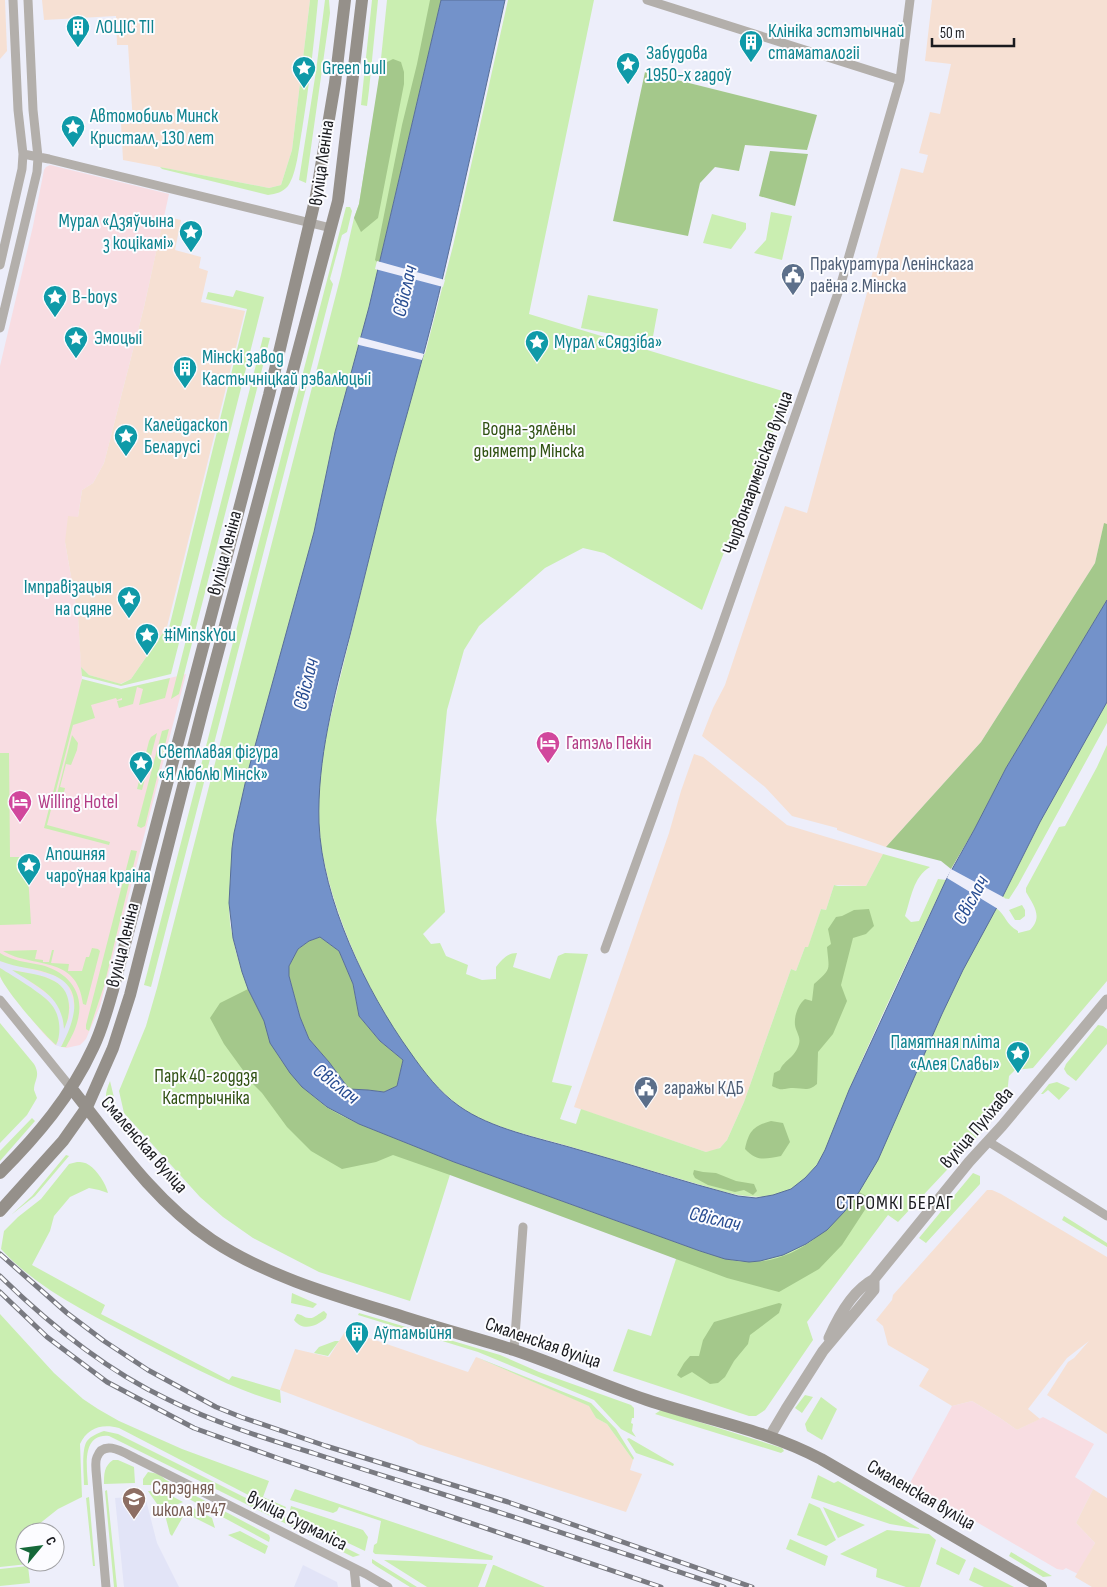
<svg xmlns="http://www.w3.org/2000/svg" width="1107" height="1587" viewBox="0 0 1107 1587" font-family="'Sofia Sans Condensed',sans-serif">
	<rect width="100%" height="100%" fill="#edeefa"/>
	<path fill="#f8dde2" d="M50,165l119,29 -25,113 -40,156 -11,20 -11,7 -4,27 -13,25 13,75 4,61 -1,4 35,9 70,-17 -86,332 -14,33 -6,6 -14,3 -11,-3 -12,-12 -32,-39 -11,-17v-611l33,-140 11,-56 2,-3z
		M972,1401l28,17 17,12 26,-13 51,27 -19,33 18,12 -17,34 19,20 -17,31 -12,-6 -3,2 -6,-1 -147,-86 42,-77z"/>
	<path fill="#f6e0d3" d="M0,0h5l2,51 -7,8z
		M42,0h268l-18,150 -11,35 -12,3 -146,-28 -2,-36 12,-1 -5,-78h-11l-1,-29 -72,4z
		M932,0h175v524h-3l-9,39 -114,179 -95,105 -49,-17v-2l-45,-12 -27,-29 -63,-51 11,-28 12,-23 60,-179 22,7 94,-345 22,5 5,-18 -9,-2 11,-41 10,2 11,-50 -26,-3z
		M164,216l17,4 -6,30 26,7 -2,11 9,3 -7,31 44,9 -78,316 -36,52 -11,5 -31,-9 -8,-8 -3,-50 -13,-75 3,-26 10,1 4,-27 11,-7 11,-20 40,-156z
		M694,754l9,3 84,68 96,29 -17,32 -32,-1 -8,25 -5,-1 -13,39 -3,-1 -9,24 -5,-2 -47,133 -17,38 -6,7 -7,4 -8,1 -132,-45 95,-274 12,-42z
		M987,1190h5l9,4 106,63v177l-60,-39 21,-33 6,-4 15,-17 -22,17 -39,51 12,10 -23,11 -17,-12 -28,-17 -20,5 -33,-20 10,-17 -41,-24 -5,-19 -7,-6 16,-20 1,-5z
		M346,1330l122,42 8,-15 114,49 6,12 11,6 26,36 -3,10 12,4 -16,38 -208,-68 -6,-4 -132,-50 15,-41 34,8z
		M1093,1489l14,9v89h-15l-17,-10 20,-34 -19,-20z"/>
	<path fill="#e2e4f7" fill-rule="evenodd" d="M0,961l53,14 11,6 4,5 5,13 2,14 -4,14 -10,20 -5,-2 3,-5 -11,-40 -48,-32zM14,970l32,7 10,5 4,3 6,9 4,12 -1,12 -5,10 -2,-14 -6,-12 -5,-5z
		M145,1496l12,47 22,44h-55l-9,-89z
		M303,1565l34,17 1,5h-44z"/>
	<path fill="#caeeb1" d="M310,0h8c-4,44 -9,87 -16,130 -3,16 -5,43 -14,56 -5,6 -12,8 -20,9l-106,-26 -2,-2 109,21 12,-3 11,-35z
		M325,0h4l1,13 -24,170 -7,-3 17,-109z
		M372,0h6l-9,90 -2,16 -6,-1z
		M387,0h54l-72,307 -34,125 -21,100 -67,243 -13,58 -5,70 1,21 6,28 12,37 16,32 95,103 95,38 -44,139 -91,-29 -66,-34 -30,-21 -23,-20 -76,-84 -5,-22 27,-65 11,-38 184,-713 13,-57 5,-14 19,-116z
		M508,0h86l-65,314 260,79 -53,128 -34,89 -98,-57 -21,-5 -38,20 -66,58 -15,24 -17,60 -11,110 9,92 -22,22 8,10 9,-1 6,13 22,9 -2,9 16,6 14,-1v-12c6,-7 11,-14 21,-14l-4,14 37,12 8,-23 7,-3 23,1 -36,128 20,4 -12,33 16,5 5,-15 125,43 14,-4 7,-8 17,-38 47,-133 5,2 9,-24h3l13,-38 5,1 8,-25 4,1h28l17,-32 47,13c-17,10 -19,32 -25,49l6,6 8,-1 19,-42 8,1c-33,70 -67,139 -97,210 -12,29 -20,65 -43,88 -25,24 -55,21 -85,13 -53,-16 -107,-31 -160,-47 -29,-8 -62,-15 -89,-30 -75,-42 -146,-201 -153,-285 -3,-34 2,-68 9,-101l55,-227 36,-136 5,-11h1l28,-108z
		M346,207h4l2,4 -5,21 -5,3 -12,44 3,5 -182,703 -7,-2z
		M771,212l21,4 -10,44 -28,-7 12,-13z
		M712,214l34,9v6l-15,20 -28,-6z
		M236,290l28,7 -84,333 2,1 -11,43 -50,12 -39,-10 -1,-9 8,8 32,9 10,-5 36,-52 2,1 78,-319 -41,-10 2,-7 25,5z
		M588,295l70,14 -6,33 -71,-14z
		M263,337l7,1 -91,356 -8,5z
		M170,678l-5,20 -26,7 4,-16 -6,-2 -4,17 -14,4 -2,-7 5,-1v-2l-5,2 -1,-2 -25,7 4,13 -22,7 -26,100 63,17 -1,3 -65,-17 38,-149 39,10z
		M1107,702v21l-89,162 -9,14 -7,-1 38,-76z
		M169,729l-24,97 -4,2 -4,-2 25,-95z
		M157,733l-15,57 -5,-1 12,-48 2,-4z
		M72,735l6,8 -1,7 -6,15 -5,-1 -6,23 5,1c-2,10 -5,15 -12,22z
		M1107,745v236l-74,87 -18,2 -6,6 -2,18 3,5 -50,57 -62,66 -10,-7 -81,107 6,18 -48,70 -9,6h-7l-136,-45 15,-42 23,7 25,-77 9,-14 200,-102 57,-129 21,-44 33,-62c10,7 10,17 22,23v2l12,-3c13,-13 4,-24 -4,-38v-4l33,-61 6,-1 32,-59z
		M0,753h9l1,104h17l4,67 -31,1z
		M131,850l6,1 -1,4 -32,131 -15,45 -3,-2v-4z
		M1022,905l3,5v6l-5,4h-5l-6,-10z
		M92,948l6,1 2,2 -14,54 -3,-1c-6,-50 -50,-35 -80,-53l34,-1 -2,9 8,1v2h6l3,-12h2l-3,13 18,1 -1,7h14l4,-14h3z
		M0,953c12,8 27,9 41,12 25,6 44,26 37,54 -2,10 -7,19 -12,28h-5c12,-23 26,-58 -8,-72 -16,-7 -36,-7 -53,-14z
		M0,968c13,8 42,25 51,36 9,10 11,29 5,41 -12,-10 -51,-55 -56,-69 0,-2 0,-7 0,-8z
		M12,970c13,3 30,4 42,11 18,9 18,32 10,48 -2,-34 -27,-42 -52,-59z
		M0,1023l34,41c7,12 0,16 0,26 1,3 2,5 3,8l-10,17 -27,28z
		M1098,1025l5,1 4,3v15l-31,37 -9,-7 -3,-5 2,-5z
		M110,1081l8,33h-1c-12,-12 -14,-16 -7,-33z
		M1057,1082l13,6 -11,12 -11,-10 -5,4h-2l8,-10z
		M32,1118l3,3 -35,40v-10z
		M66,1155l3,1 -34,40 -24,19 21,-19z
		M77,1162c4,0 8,0 12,3 8,5 17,19 19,28l-9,-3 -10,-2 -19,9 -16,19 -4,15 -18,34 73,40 -4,9 128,66 3,-4 48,14 1,13c-50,-14 -94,-39 -140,-62 -48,-26 -103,-51 -140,-92l3,-18 14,-14 23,-18 28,-35z
		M973,1173l7,3v8l-54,59 -7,-5z
		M1064,1216l43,27v4l-45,-27z
		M292,1293l25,11 -4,4 -22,-5z
		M324,1311l3,3 -1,4c-9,8 -23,14 -32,2l3,-6c5,0 7,4 12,4 5,1 10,-5 15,-7z
		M359,1313l141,42 39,17 92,33 3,3v10h-2l-1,5 2,1 -1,7 4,6 -15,-8 -27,-29 -7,-3 -109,-45 -120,-37z
		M0,1314l54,59 29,26 15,10 21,12 63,28 87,32 -6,16 23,10 -3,6 -164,-85c-17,-5 -32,0 -39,16l2,53 -24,12 -29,23h-4v30h3v2l-28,3z
		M335,1341h4l-11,15 -14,-3 5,-6z
		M476,1357l115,46 25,26 18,29 -1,2 -26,-36 -11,-6 -7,-12z
		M805,1395l8,2 -11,16 -7,-5z
		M821,1397l16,12 -15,31 -15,-9 -2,-7z
		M661,1410l121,38 2,3 -3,2 -126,-39z
		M104,1431l14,3 242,121 -7,2 -244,-121c-28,-3 -22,32 -21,49h-4c0,-10 -3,-35 3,-44 4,-5 11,-8 17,-10z
		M629,1438l45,26 -1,2 -37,-13 -9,-14z
		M113,1460h5l16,7 1,16 -31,1c0,-10 0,-18 9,-24z
		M148,1472l11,2 7,6 103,55 1,3 -1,4 -106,-57h-20v-6z
		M818,1475l16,8 4,-2 82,48 -30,-5 -79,-26z
		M295,1489l198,67 -1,4 -117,-6 -2,-2 1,-7 3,-2 4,-22 -42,-14 -2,4 -4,2 -43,-13z
		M107,1490l10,97h-3l-9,-96z
		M148,1491l16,1 19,10 -21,9z
		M89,1497l6,69h-2l-7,-68z
		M809,1503l11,5 16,32 -10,6 -29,-11z
		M188,1505l24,13 3,10 -30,-15 -13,23 -2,-2 -5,-19z
		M291,1506l72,24 5,7 -3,14 -76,-36z
		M823,1507l42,18 -27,13z
		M887,1530l42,4 7,6 -16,47h-14l-30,-10 1,-8 -37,-15z
		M240,1531l28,15 -3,8 -37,-19z
		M790,1539l38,17 -3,10 -39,-17z
		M941,1547l25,13 -7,15 -23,-11z
		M1011,1552l41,24 -9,1 -34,-21z
		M372,1559l45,28h-7l-34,-21 -4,-3z
		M384,1560l103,4 -9,23h-51z
		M493,1565h1l51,22h-60z
		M28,1566l2,17 -30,3v-17z
		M974,1567l40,20h-30l-15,-7z"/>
	<path fill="#a4c88b" d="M430,0h11l-62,264 -4,-4 27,-135 15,-61z
		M393,59l8,3 3,10v12l-26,134 -17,14 -7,-14 5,-14 21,-133 5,-8z
		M645,72l172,43 -10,35 -62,-5 -6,26 -24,-4 -15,16 -12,53 -75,-15z
		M770,151l38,3 -13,52 -36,-10z
		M1104,523l3,1v76l-101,168 -32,62 -23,39 -10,-8 -55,-14 95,-105 114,-179z
		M869,909l5,17 -8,8 -13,4 -12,47 6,16 -14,33 -15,18 -1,32c-9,8 -13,4 -24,4 -11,0 -9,4 -21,-2l2,-13 6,-3c4,-10 15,-12 19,-26 2,-7 -3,-12 -4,-19 -1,-9 3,-20 10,-26l7,2 2,-17c18,-16 15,-13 13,-37l4,-3 -3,-15 8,-12 6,-1 12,-6z
		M320,937l19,14 14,33 6,32 21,25 23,19 -6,26 -13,6 -16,-2 -19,-1 -20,-27 -20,-23 -9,-22 -11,-41v-10l9,-17 11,-8z
		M248,989l16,32 6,22 11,17 21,27 24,20 16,9 17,8 95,38 246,89c16,5 32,11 49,11 49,0 83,-34 110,-70l13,7 -30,46 -23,24 -40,23 -52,-14 -277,-103 -57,-20 -17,7 -34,7 -31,-18 -24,-24 -25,-34 -9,-9 -29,-40 -14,-26 10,-15z
		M771,1121l12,2 7,19 -9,14c-16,3 -24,6 -36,-7 4,-18 8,-23 26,-28z
		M694,1170l9,2 13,1 20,8 18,3 3,7 -4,4 -9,-5 -9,2 -27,-7 -13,-7 -2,-4z
		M779,1303l3,1 -3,9 -29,22 -2,9 -14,17 -9,16 -7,6 -8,1 -18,-12 -11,6 -4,-3 7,-12 6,-7h9l4,-16 11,-18z"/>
	<path fill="#7392ca" stroke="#586e97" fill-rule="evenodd" d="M441,0h64c-20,91 -40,182 -61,272 -14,62 -32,124 -49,185 -16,59 -30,119 -45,178 -16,61 -33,124 -31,188 3,76 47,168 91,229 14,20 29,40 49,54 32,23 80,32 117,43 54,15 108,33 162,47l18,2 17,-3 18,-6 14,-11 12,-13 8,-15 24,-60 97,-210 28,-50 32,-62 101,-168v102l-67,120 -38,76 -39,72 -21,44 -64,146 -19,32 -14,19 -18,19 -21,14 -23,11 -23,6 -11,1 -24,-3 -25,-8 -246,-89 -95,-38 -32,-17 -25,-20 -12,-14 -20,-30 -6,-22 -16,-32 -6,-17 -9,-34 -4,-35 3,-55 2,-15 13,-58 67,-243 21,-100 34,-125zM320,937l19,14 14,33 6,32 21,25 23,19 -6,26 -13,6 -16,-2 -19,-1 -20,-27 -20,-23 -9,-22 -11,-41v-10l9,-17 11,-8z"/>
	<path fill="#edeefa" d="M377,261l68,19 -2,7 -68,-18z
		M359,337l65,17 -2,6 -63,-15 -2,-1z
		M951,869l54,29 -7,11 -51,-31z"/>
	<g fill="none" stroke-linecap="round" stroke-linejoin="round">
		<path stroke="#b3afab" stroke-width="9" d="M647,0l253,80
			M23,154l26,5 282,69
			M0,265l22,-96 1,-15 -5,-44 -5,-110
			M0,328l37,-156 1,-15 -5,-47 -5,-110
			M605,949l112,-310 123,-352 60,-207 10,-80
			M0,1000l72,89
			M989,1142l118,74
			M514,1350l9,-123
			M354,1568l2,19
			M106,1587l-10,-117c0,-4 -1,-9 1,-13 7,-19 29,-3 40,2l229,115 22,13"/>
		<path stroke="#b3afab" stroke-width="11" d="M829,1338c9,-21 24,-48 45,-59
			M770,1436l16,-27 37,-58 51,-61v-11l95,-117 33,-36 105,-126"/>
		<path stroke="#95908a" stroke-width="12" d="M72,1089c42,53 82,112 140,151 54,36 124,56 186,75 39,13 78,23 116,35 45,15 88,35 133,50 60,20 117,29 174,59l220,128
			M0,1173c37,-37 71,-77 93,-125 9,-18 14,-38 20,-58l156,-595 47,-199 19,-113 10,-83
			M0,1211l63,-70 24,-34 26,-59 17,-53 72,-283 136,-511 24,-201"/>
		<g stroke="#797a81" stroke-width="5">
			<path id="rail" d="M0,1254l67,59 37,28 44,29 68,37 25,10 85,29 182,56 244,85
				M0,1276c49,48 104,93 167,123 46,23 96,39 146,54 42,14 84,27 126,40 95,30 190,62 285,94
				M0,1292l47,45 60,45 87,46 86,31 381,128"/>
		</g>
		<use href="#rail" stroke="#fcfcff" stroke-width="3" stroke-dasharray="9" stroke-linecap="butt"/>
	</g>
	<defs>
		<g id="building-pin" transform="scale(1.25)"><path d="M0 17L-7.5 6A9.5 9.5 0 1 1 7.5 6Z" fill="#0f9aa8" stroke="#fcfcff"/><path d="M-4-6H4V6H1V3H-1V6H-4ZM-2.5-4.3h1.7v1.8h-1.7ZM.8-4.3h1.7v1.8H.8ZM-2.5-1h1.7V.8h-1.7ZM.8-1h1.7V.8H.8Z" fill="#fff"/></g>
		<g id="sight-pin" transform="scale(1.25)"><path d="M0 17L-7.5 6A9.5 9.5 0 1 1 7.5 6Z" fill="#0f9aa8" stroke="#fcfcff"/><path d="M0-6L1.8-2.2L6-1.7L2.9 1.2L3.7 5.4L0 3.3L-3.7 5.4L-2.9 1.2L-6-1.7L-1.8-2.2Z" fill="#fff"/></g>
		<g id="civic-pin" transform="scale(1.25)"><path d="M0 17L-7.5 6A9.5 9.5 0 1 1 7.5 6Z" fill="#5c6f8a" stroke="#fcfcff"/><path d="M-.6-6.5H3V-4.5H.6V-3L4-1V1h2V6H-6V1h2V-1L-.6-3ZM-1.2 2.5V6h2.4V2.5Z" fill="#fff"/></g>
		<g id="hotel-pin" transform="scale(1.25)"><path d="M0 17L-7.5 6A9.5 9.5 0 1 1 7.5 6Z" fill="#d1479c" stroke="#fcfcff"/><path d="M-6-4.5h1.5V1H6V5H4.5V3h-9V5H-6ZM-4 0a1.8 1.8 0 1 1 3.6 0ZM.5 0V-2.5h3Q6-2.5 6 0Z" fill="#fff"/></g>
		<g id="school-pin" transform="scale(1.25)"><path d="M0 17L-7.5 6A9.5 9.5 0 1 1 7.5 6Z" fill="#8d6e63" stroke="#fcfcff"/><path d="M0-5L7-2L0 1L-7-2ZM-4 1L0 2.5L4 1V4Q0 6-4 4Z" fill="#fff"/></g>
	</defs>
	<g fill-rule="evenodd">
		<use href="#building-pin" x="78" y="27"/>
		<use href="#building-pin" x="751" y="42"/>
		<use href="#sight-pin" x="628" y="64"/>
		<use href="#sight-pin" x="304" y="68"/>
		<use href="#sight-pin" x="73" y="127"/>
		<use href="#sight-pin" x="191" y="232"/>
		<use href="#civic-pin" x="793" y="275"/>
		<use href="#sight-pin" x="55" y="297"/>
		<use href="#sight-pin" x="76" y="338"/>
		<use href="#sight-pin" x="537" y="342"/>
		<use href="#building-pin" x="185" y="368"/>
		<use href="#sight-pin" x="126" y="436"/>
		<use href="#sight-pin" x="129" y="598"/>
		<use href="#sight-pin" x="147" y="635"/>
		<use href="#hotel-pin" x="548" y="743"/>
		<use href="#sight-pin" x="141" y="763"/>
		<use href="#hotel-pin" x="20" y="802"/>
		<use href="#sight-pin" x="29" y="865"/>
		<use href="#sight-pin" x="1018" y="1053"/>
		<use href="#civic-pin" x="646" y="1088"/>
		<use href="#building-pin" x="357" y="1333"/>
		<use href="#school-pin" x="134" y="1499"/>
	</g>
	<g text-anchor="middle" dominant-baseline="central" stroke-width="4" stroke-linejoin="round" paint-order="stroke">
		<g font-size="19" fill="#0d838f" stroke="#fcfcff" text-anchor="start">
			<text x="96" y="27">ЛОЦIС ТII</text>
			<text x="768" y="31">Клініка эстэтычнай<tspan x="768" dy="22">стаматалогіі</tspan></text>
			<text x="646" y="53">Забудова<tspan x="646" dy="22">1950-х гадоў</tspan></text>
			<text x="322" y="68">Green bull</text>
			<text x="90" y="116">Автомобиль Минск<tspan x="90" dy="22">Кристалл, 130 лет</tspan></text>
			<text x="174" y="221" text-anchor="end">Мурал «Дзяўчына<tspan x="174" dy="22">з коцікамі»</tspan></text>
			<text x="72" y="297">B-boys</text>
			<text x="94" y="338">Эмоцыі</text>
			<text x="554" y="342">Мурал «Сядзіба»</text>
			<text x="202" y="357">Мінскі завод<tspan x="202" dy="22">Кастычніцкай рэвалюцыі</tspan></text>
			<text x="144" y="425">Калейдаскоп<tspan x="144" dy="22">Беларусі</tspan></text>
			<text x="112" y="587" text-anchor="end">Імправізацыя<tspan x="112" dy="22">на сцяне</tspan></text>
			<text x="164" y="635">#iMinskYou</text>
			<text x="158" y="752">Светлавая фігура<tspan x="158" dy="22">«Я люблю Мінск»</tspan></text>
			<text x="46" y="854">Апошняя<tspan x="46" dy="22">чароўная краіна</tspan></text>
			<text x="1000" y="1042" text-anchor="end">Памятная пліта<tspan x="1000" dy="22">«Алея Славы»</tspan></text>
			<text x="374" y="1333">Аўтамыйня</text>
		</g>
		<g font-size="19" fill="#1a1b1f" stroke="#fcfcff">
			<text transform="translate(322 163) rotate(-82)">вуліца Леніна</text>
			<text transform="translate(758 473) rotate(-70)">Чырвонаармейская вуліца</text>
			<text transform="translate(225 553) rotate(-75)">вуліца Леніна</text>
			<text transform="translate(123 945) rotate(-76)">вуліца Леніна</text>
			<text transform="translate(977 1128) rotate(-49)">вуліца Пуліхава</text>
			<text transform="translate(144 1145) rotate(49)">Смаленская вуліца</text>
			<text transform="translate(543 1343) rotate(19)">Смаленская вуліца</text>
			<text transform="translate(921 1495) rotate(30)">Смаленская вуліца</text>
			<text transform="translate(297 1521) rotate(27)">вуліца Судмаліса</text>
		</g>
		<g font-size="19" fill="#4e5e75" stroke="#fcfcff" text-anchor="start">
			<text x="810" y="264">Пракуратура Ленінскага<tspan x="810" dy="22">раёна г.Мінска</tspan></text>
			<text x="664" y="1088">гаражы КДБ</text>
		</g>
		<g font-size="19" fill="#305112" stroke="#fcfcff">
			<text x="529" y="429">Водна-зялёны<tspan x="529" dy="22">дыяметр Мінска</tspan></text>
			<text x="206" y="1076">Парк 40-годдзя<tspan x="206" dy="22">Кастрычніка</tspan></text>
		</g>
		<g font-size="19" fill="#b23c85" stroke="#fcfcff" text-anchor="start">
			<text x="566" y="743">Гатэль Пекін</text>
			<text x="38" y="802">Willing Hotel</text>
		</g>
		<g font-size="19" fill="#785e54" stroke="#fcfcff" text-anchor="start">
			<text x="152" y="1488">Сярэдняя<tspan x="152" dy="22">школа №47</tspan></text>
		</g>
		<g font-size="20" font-style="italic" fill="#274c91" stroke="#fcfcff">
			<text transform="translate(405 291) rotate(-77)">Свіслач</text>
			<text transform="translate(306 684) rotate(-76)">Свіслач</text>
			<text transform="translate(971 900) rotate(-61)">Свіслач</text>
			<text transform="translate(336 1084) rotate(38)">Свіслач</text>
			<text transform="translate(715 1219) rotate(13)">Свіслач</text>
		</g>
		<g font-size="20" letter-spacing="1" fill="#1a1b1f" stroke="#fcfcff">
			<text x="895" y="1203">СТРОМКІ БЕРАГ</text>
		</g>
	</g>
	<g transform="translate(40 1547) rotate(61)"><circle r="24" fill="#fcfcff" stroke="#a2a2a5"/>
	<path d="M0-4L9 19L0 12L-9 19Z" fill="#156839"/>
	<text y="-8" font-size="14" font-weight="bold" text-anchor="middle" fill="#1a1b1f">С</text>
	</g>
	<path d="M932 38v8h82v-8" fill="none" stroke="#1a1b1f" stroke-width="2.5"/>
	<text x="940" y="38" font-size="15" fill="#1a1b1f" stroke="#fcfcff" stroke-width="4" paint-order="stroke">50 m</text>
</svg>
